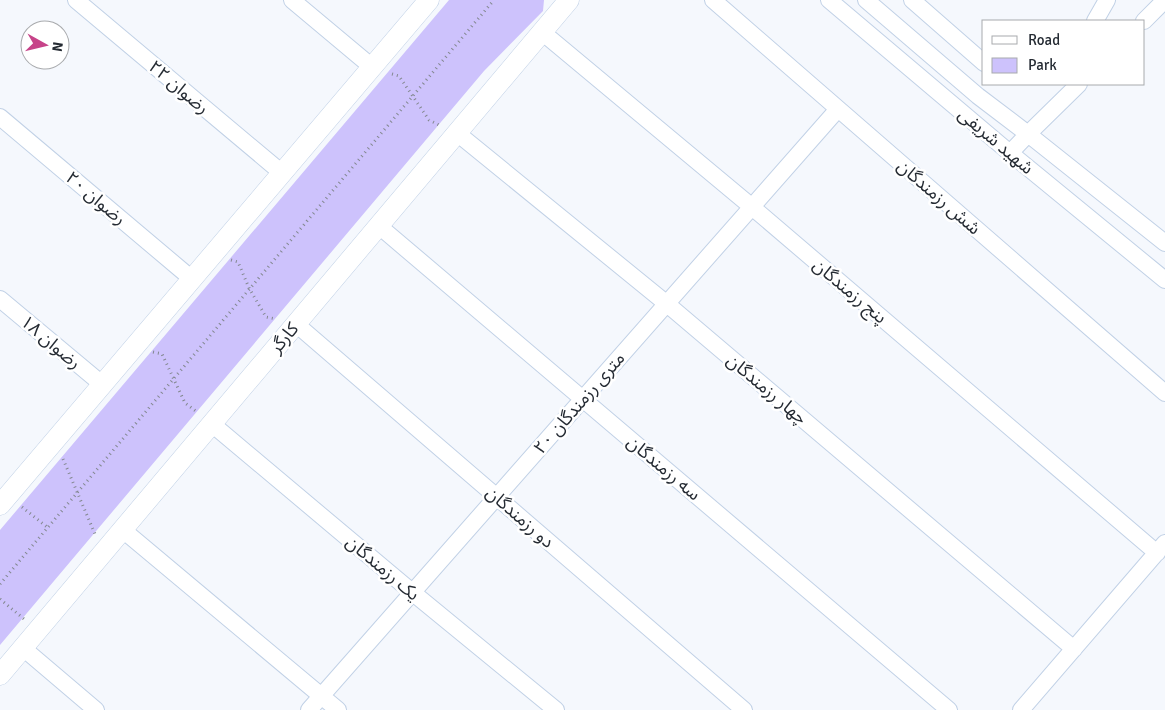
<svg xmlns="http://www.w3.org/2000/svg" width="1165" height="710" viewBox="0 0 1165 710" font-family="Signika,'Noto Sans Arabic',sans-serif">
	<rect width="100%" height="100%" fill="#f5f8fd"/>
	<path fill="#cdc2fc" d="M449,0h95l-1,11 -59,60 -484,574v-115z"/>
	<g fill="none" stroke-linecap="round" stroke-linejoin="round">
		<g stroke="#c1d1e6" stroke-width="18">
			<path id="minor" d="M76,0l206,173
				M292,0l80,67
				M713,0l452,393
				M829,0l181,153 155,127
				M866,0l112,96 50,38 137,109
				M912,0l72,63
				M1095,21l12,-21
				M1144,21l21,-21
				M542,32l210,175 405,346
				M0,117l192,162
				M457,133l210,171 407,345
				M1010,153l18,-19 51,-50
				M379,226l570,484
				M0,299l103,86
				M296,324l448,386
				M212,424l200,168 144,118
				M123,530l215,180
				M23,648l73,62
				M309,710l529,-601
				M1021,710l144,-167"/>
		</g>
		<g stroke="#c1d1e6" stroke-width="21">
			<path id="tertiary" d="M0,505l429,-505
				M0,675l569,-675"/>
		</g>
		<path stroke="#83888f" stroke-width="3" stroke-dasharray="1 4" stroke-linecap="butt" d="M392,74l7,2 30,44 12,6
			M231,260l7,2 11,26 17,29 10,2
			M153,352l9,2 23,49 12,9
			M63,459l32,75
			M22,507l25,20
			M0,584l494,-584
			M0,599l24,20"/>
		<use href="#minor" stroke="#fff" stroke-width="16"/>
		<use href="#tertiary" stroke="#fff" stroke-width="20"/>
	</g>
	<g text-anchor="middle" dominant-baseline="central" stroke-width="5" stroke-linejoin="round" paint-order="stroke">
		<g font-size="18" fill="#252b33" stroke="#fff">
			<text transform="translate(179 87) rotate(40)">رضوان ۲۲</text>
			<text transform="translate(996 141) rotate(40)">شهید شریفی</text>
			<text transform="translate(939 197) rotate(41)">شش رزمندگان</text>
			<text transform="translate(96 198) rotate(40)">رضوان ۲۰</text>
			<text transform="translate(850 291) rotate(40)">پنج رزمندگان</text>
			<text transform="translate(284 338) rotate(-50)">کارگر</text>
			<text transform="translate(51 342) rotate(40)">رضوان ۱۸</text>
			<text transform="translate(767 389) rotate(40)">چهار رزمندگان</text>
			<text transform="translate(579 403) rotate(-49)">۲۰ متری رزمندگان</text>
			<text transform="translate(664 468) rotate(40)">سه رزمندگان</text>
			<text transform="translate(520 517) rotate(41)">دو رزمندگان</text>
			<text transform="translate(383 568) rotate(40)">یک رزمندگان</text>
		</g>
	</g>
	<rect x="982" y="20" width="162" height="65" fill="#ffffff" stroke="#a8aaad"/>
	<rect x="992" y="36" width="25" height="8" fill="#ffffff" stroke="#a8aaad"/>
	<text x="1028" y="45" font-size="15" fill="#252b33">Road</text>
	<rect x="992" y="58" width="25" height="15" fill="#cdc2fc" stroke="#a8aaad"/>
	<text x="1028" y="70" font-size="15" fill="#252b33">Park</text>
	<g transform="translate(45 45) rotate(98)"><circle r="24" fill="#ffffff" stroke="#a8aaad"/>
	<path d="M0-4L9 19L0 12L-9 19Z" fill="#c74389"/>
	<text y="-8" font-size="14" font-weight="bold" text-anchor="middle" fill="#252b33">N</text>
	</g>
</svg>
